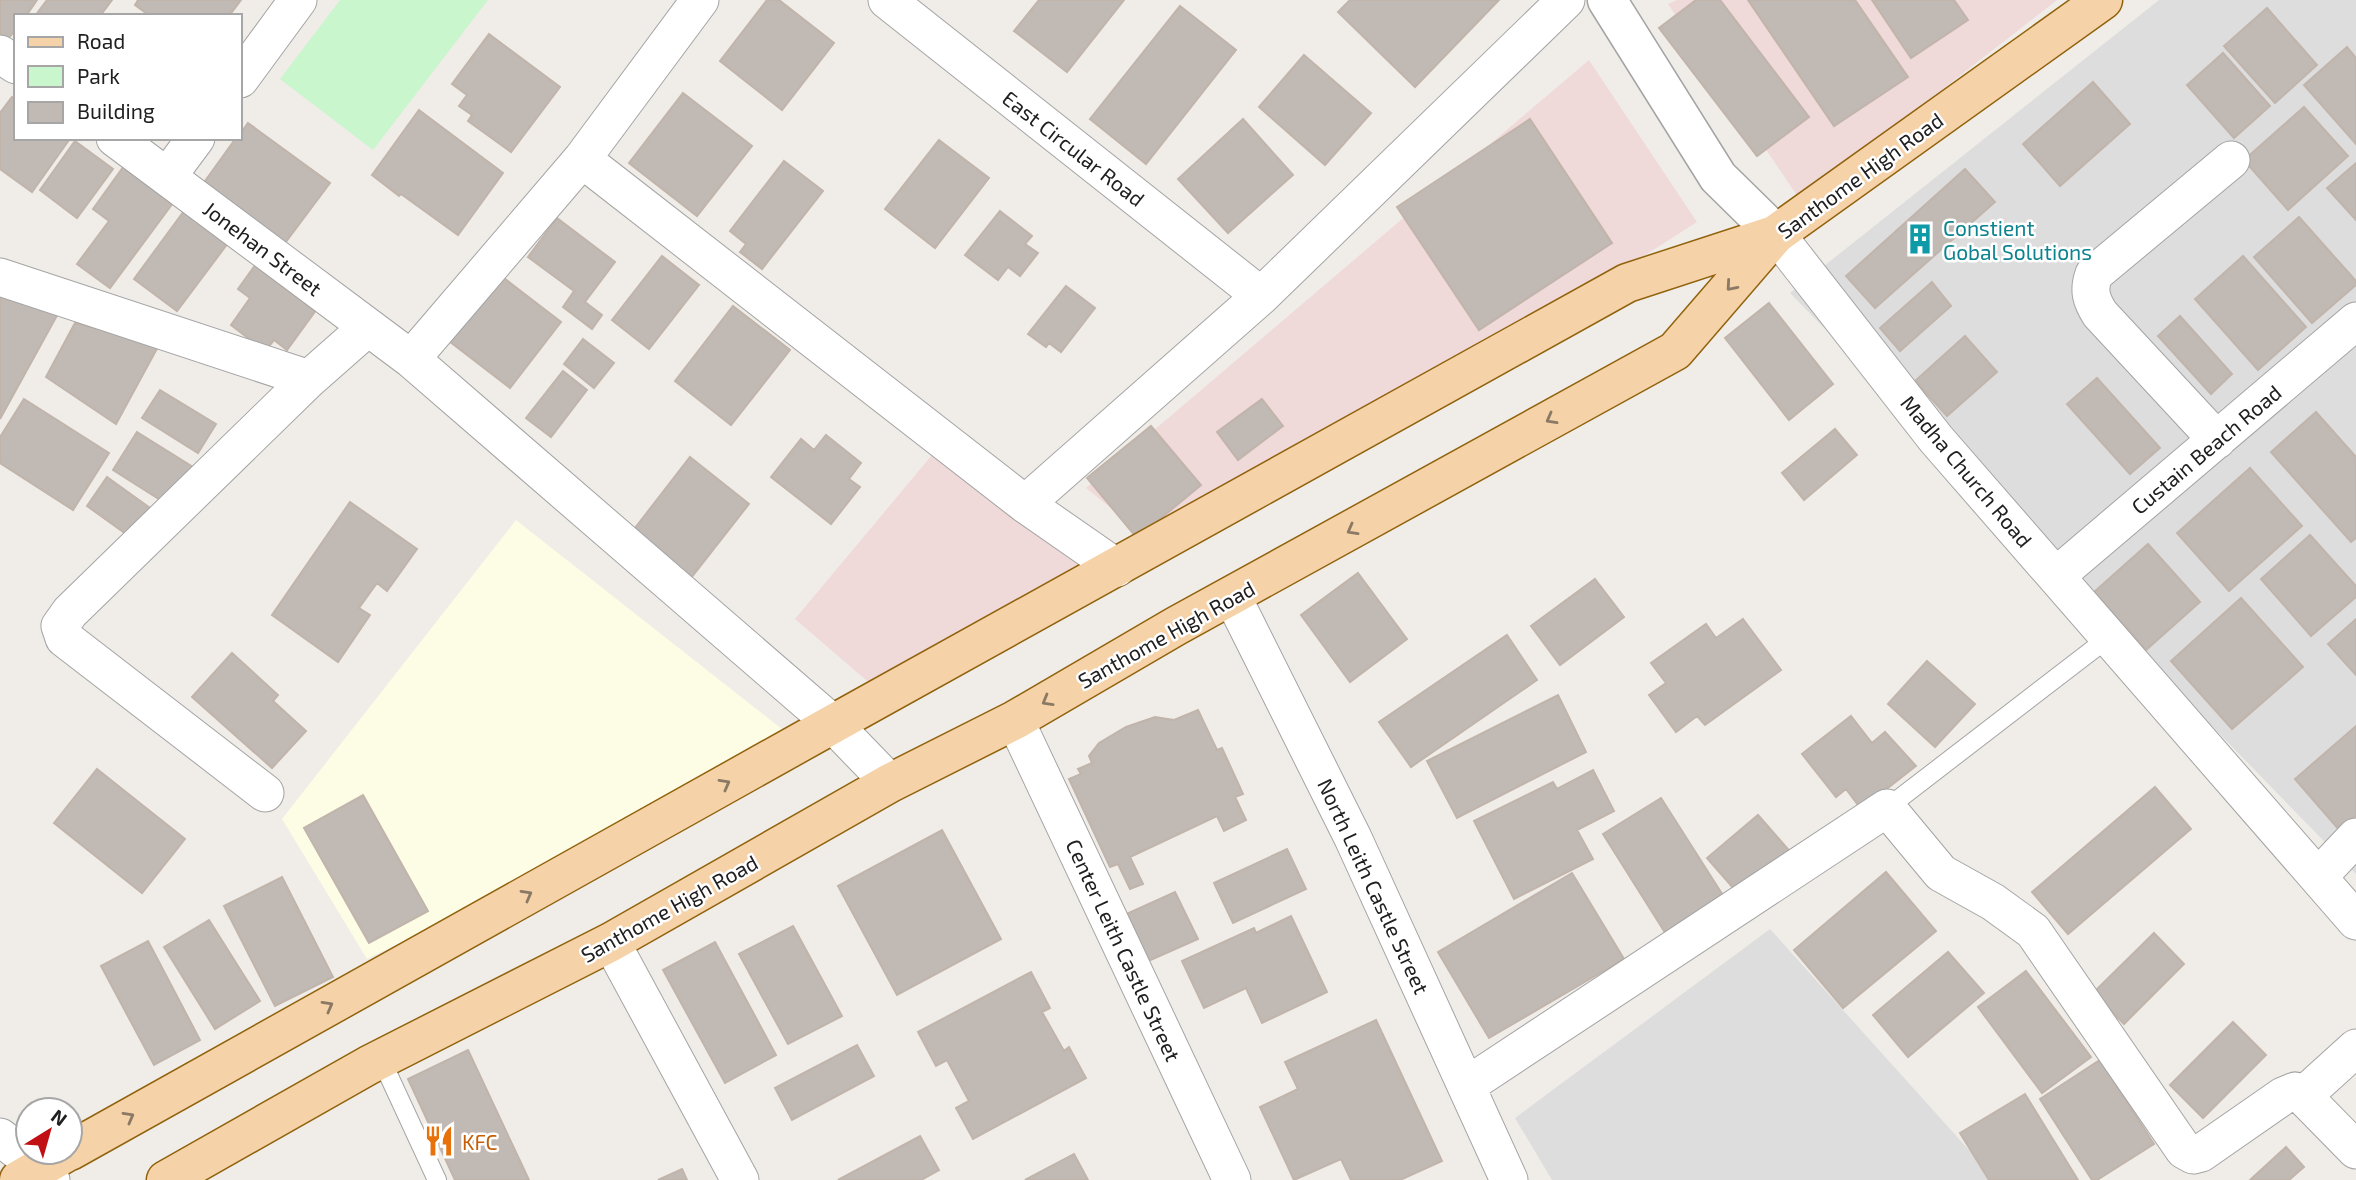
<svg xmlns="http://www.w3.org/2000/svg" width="2356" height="1180" viewBox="0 0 2356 1180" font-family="'Exo 2',sans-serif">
	<rect width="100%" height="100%" fill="#f0ede8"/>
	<path fill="#dedddd" d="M2159,0h197v874l-566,-581z
		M1770,929l226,251h-444l-37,-62z"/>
	<path fill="#efd9d9" d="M1677,0h380l-257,200 -132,-196z
		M1589,60l108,162 -525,335 -86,-69z
		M937,449l149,119 -206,124 -85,-73z"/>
	<path fill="#fdfce4" d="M516,520l285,224 -434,215 -85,-140z"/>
	<path fill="#c9f6cc" d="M340,0h148l-115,150 -93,-71z"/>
	<path fill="#c0b9b4" stroke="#c1b4ab" stroke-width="2" d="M0,0h37l-11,16h-10v13l-12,15 -4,-3z
		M47,0h65l-12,16h-65z
		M138,0h103l-12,16h-79l-15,-11z
		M767,0h12l55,43 -52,67 -62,-49z
		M1039,0h85l-57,72 -53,-41z
		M1350,0h149l-84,87 -77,-75z
		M1696,0h24l89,117 -52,39 -98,-128z
		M1748,0h107l53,77 -74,49z
		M1872,0h82l14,20 -57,38z
		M1180,6l56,44 -90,114 -56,-45z
		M2267,8l50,57 -42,38 -51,-57z
		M489,34l71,53 -49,65 -43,-31 4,-6 -13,-9 8,-11 -15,-11z
		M2347,47l9,11v86l-52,-59z
		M2223,53l47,53 -36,32 -47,-53z
		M1304,55l67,58 -46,52 -66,-58z
		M2093,82l37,42 -70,62 -37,-42z
		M683,93l69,53 -55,70 -68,-53z
		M12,97l4,3v38l53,2 -37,52 -32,-23v-56z
		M2304,107l44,49 -60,54 -44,-50z
		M419,110l84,63 -45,62 -57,-41 -2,2 -27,-21z
		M1243,119l50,56 -65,58 -50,-54z
		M1530,119l82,124 -133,87 -82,-123z
		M248,123l82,60 -51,68 -79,-63 36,-50h4v-4z
		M939,140l50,38 -54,70 -50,-39z
		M75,141l38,28 -36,49 -37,-28z
		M784,161l39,30 -61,78 -22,-17 6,-8 -16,-13z
		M2356,163v57l-29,-32z
		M124,166l49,37 -63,85 -33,-24 32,-43 -16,-12z
		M1965,169l30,33 -120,106 -29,-32z
		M187,207l44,32 -54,72 -43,-32z
		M1000,211l32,25 -7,8 13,9 -18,23 -12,-9 -10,13 -33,-25z
		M2299,217l57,64v4l-44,38 -58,-66z
		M557,218l58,44 -30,40 17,13 -10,14 -29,-22 11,-16 -46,-34z
		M662,256l37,29 -50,64 -37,-29z
		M2243,256l63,71 -48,43 -63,-71z
		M261,257l61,45 -35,48 -13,-10 -9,11 -34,-26 19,-27 -12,-9z
		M500,275l61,47 -51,66 -61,-47z
		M1932,282l19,24 -51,45 -20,-23z
		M0,286l60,24 -60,109z
		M1066,286l29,22 -34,44 -12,-9 -3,4 -18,-13z
		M1769,303l64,81 -44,36 -64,-82z
		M733,306l57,44 -59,75 -56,-44z
		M2180,316l52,58 -21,20 -53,-58z
		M75,323l84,22 -43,79 -70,-47z
		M1965,336l32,36 -50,44 -32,-35z
		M583,339l31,24 -20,25 -30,-24z
		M563,371l24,19 -36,47 -25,-19z
		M2097,378l63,70 -30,26 -63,-70z
		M160,390l56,34 -18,29 -56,-35z
		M24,399l85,54 -36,57 -73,-47v-26z
		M1262,399l21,27 -45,34 -21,-28z
		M2316,412l40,45v81l-5,4 -80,-90z
		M1151,426l50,59 -64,53 -50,-60z
		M1835,429l22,26 -53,45 -22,-27z
		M137,432l56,35 -25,38 -55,-35z
		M826,435l35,28 -12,16 11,8 -29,37 -60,-47 30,-38 13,11z
		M690,457l59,47 -62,79 -59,-46z
		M2250,468l52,58 -73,65 -52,-58z
		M107,477l43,31 -21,28 -42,-30z
		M350,502l67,47 -30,42 -10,-8 -18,25 11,7 -32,47 -66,-47z
		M2310,535l46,51v11l-45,39 -50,-57z
		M2148,544l52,58 -54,48 -52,-58z
		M1358,573l49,66 -57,43 -49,-67z
		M1595,579l29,38 -64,48 -29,-39z
		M2241,598l62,69 -71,62 -61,-68z
		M1743,619l38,51 -76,55 -8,-9 -21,16 -27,-37 17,-12 -15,-20 55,-39 10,14z
		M2356,619v56l-28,-31z
		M1507,635l30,45 -126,87 -32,-45z
		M232,653l46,42 -5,6 33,30 -34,37 -80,-71z
		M1927,661l48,43 -40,43 -47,-43z
		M1558,695l28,57 -129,66 -30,-57z
		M1198,710l19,40 5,-2 21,46 -8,3 11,23 -22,11 -7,-15 -87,41 13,27 -13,5 -12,-25 -8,3 -41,-88 12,-5 -3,-5 14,-6 -3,-7 10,-13 27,-16 29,-10 19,3z
		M1851,716l21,27 13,-11 31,34 -55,43 -15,-20 -10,8 -34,-43z
		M2356,726v93l-15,13 -46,-53z
		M97,769l88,70 -43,54 -88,-70z
		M1593,770l21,41 -37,19 16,29 -79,40 -40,-78 79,-39 4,7z
		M2155,787l36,42 -123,105 -36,-42z
		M363,795l65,116 -59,32 -65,-115z
		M1661,798l63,99 -58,37 -63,-100z
		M1758,815l35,40 -51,43 -35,-40z
		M942,830l59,109 -104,56 -59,-109z
		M1287,849l19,40 -73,34 -19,-40z
		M1886,872l50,59 -93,77 -49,-58z
		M1572,873l52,86 -135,79 -51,-86z
		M282,877l51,100 -58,29 -51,-100z
		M1175,892l23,47 -54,24 -22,-47z
		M1291,916l36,76 -65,31 -16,-35 -42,20 -22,-47 72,-33 2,5z
		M209,920l51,81 -45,28 -51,-82z
		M793,926l49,90 -54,28 -49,-90z
		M2154,933l30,31 -60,60 -31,-31z
		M148,941l52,99 -46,25 -53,-99z
		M715,942l61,113 -51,28 -62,-113z
		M1948,952l36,41 -76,64 -35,-42z
		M2026,971l65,86 -49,36 -64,-86z
		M1031,972l19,36 -8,4 22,39 5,-4 17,31 -113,61 -17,-31 13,-7 -22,-41 -11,6 -18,-34z
		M1376,1020l66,141 -42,19h-49l-10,-21 -47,21 -34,-73 38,-18 -13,-27z
		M2233,1022l33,33 -63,63 -33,-33z
		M857,1045l17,31 -82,44 -17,-32z
		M468,1050l61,130h-74l-47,-101z
		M2100,1060l54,84 -57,36h-5l-52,-81z
		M2025,1094l53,86h-89l-29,-47z
		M920,1136l19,34 -18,10h-83z
		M2286,1147l18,20 -15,13h-39z
		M1074,1154l14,26h-63z
		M682,1169l5,11h-29z"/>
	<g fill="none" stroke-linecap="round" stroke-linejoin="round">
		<g stroke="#a4a4a4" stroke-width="20">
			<path id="service" d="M1887,808l221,-170
				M381,1059l56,121"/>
		</g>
		<g stroke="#a4a4a4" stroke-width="39">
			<path id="minor" d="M887,0l374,296
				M0,54l16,11
				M240,79l58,-79
				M115,138l296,221 422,365 57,59
				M582,159l443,345 92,64
				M167,177l29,-39
				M1776,234l160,205 420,482
				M0,277l309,102 59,-52
				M411,359l171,-200 118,-159
				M2217,440l-117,-126c-9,-14 -12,-24 -6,-40l137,-114
				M1025,504l236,-208 305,-296
				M2056,576l300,-255
				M1232,596l121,242 156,342
				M1015,720l217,460
				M265,793l-201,-155 -4,-12 10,-14 239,-233
				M2318,877l38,-40
				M611,942l129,238
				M2356,1048l-53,48 53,54
				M1466,1086l421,-278 54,65 52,29 40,29 151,219 9,5 8,-2 82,-57 12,-5 8,5
				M0,1137l40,31 11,12"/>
		</g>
		<g stroke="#a4a4a4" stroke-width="41">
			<path id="tertiary" d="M1607,0l111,177 58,57"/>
		</g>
		<g stroke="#91620c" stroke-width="41">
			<path id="primary" d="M70,1151l763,-427 794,-441 147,-48
				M19,1180l48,-28
				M166,1180l203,-115 242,-123 279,-159 125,-63 161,-94 499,-275 101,-117 327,-234"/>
		</g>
		<use href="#service" stroke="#fff" stroke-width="18"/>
		<use href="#minor" stroke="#fff" stroke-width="37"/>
		<use href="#tertiary" stroke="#fff" stroke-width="38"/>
		<use href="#primary" stroke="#f5d2a8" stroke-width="38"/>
	</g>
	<defs><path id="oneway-chevron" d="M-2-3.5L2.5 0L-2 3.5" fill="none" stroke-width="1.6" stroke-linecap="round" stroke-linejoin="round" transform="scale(1.75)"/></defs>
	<g stroke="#8a7964">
		<use href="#oneway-chevron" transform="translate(1731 286) rotate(131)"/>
		<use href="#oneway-chevron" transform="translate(1551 419) rotate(151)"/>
		<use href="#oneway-chevron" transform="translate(1352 530) rotate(151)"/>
		<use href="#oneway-chevron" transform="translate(1047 701) rotate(150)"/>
		<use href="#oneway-chevron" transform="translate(725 784) rotate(-29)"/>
		<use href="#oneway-chevron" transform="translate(527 895) rotate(-29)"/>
		<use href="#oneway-chevron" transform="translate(328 1006) rotate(-29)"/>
		<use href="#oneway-chevron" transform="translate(129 1117) rotate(-29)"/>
	</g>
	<defs>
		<g id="building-bare" transform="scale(2.415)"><path d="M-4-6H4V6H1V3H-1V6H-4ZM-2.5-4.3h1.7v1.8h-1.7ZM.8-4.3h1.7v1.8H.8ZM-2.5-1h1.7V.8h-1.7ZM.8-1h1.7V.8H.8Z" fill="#0f9aa8" stroke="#fff" stroke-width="2.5" paint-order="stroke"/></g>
		<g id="restaurant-bare" transform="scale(2.415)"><path d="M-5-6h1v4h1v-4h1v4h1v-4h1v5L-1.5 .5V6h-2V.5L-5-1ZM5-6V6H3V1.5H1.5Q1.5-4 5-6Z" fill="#e8710a" stroke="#fff" stroke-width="2.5" paint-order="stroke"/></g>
	</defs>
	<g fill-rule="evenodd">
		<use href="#building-bare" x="1920" y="239"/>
		<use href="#restaurant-bare" x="439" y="1141"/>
	</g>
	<g text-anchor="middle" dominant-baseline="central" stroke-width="5" stroke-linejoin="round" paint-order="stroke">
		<g font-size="21" fill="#202020" stroke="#fff">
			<text transform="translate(1074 148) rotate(38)">East Circular Road</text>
			<text transform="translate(1860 175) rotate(-36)">Santhome High Road</text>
			<text transform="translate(263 248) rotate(37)">Jonehan Street</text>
			<text transform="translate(2206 449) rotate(-40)">Custain Beach Road</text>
			<text transform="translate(1967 471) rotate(50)">Madha Church Road</text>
			<text transform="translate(1166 634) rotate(-29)">Santhome High Road</text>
			<text transform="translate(1374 886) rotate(65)">North Leith Castle Street</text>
			<text transform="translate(669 908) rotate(-29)">Santhome High Road</text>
			<text transform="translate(1124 950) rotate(65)">Center Leith Castle Street</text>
		</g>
		<g font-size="21" fill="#0d838f" stroke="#fff" text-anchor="start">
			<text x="1943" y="227">Constient<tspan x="1943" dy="24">Gobal Solutions</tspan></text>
		</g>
		<g font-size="21" fill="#c56008" stroke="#fff" text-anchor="start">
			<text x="462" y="1141">KFC</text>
		</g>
	</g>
	<rect x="14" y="14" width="228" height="126" fill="#ffffff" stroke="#a6a6a6" stroke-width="2"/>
	<rect x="28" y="37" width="35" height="10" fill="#f5d2a8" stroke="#a6a6a6" stroke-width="2"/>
	<text x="77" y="49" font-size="21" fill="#202020">Road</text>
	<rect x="28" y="66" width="35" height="21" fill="#c9f6cc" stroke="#a6a6a6" stroke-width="2"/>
	<text x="77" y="84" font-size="21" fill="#202020">Park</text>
	<rect x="28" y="102" width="35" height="21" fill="#c0b9b4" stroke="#a6a6a6" stroke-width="2"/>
	<text x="77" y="119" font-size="21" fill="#202020">Building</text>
	<g transform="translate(49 1131) rotate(37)"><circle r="33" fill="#ffffff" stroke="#a6a6a6" stroke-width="2"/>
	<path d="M0-5L12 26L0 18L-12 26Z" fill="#c11014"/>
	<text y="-10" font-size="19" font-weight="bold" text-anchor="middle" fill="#202020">N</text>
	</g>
</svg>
